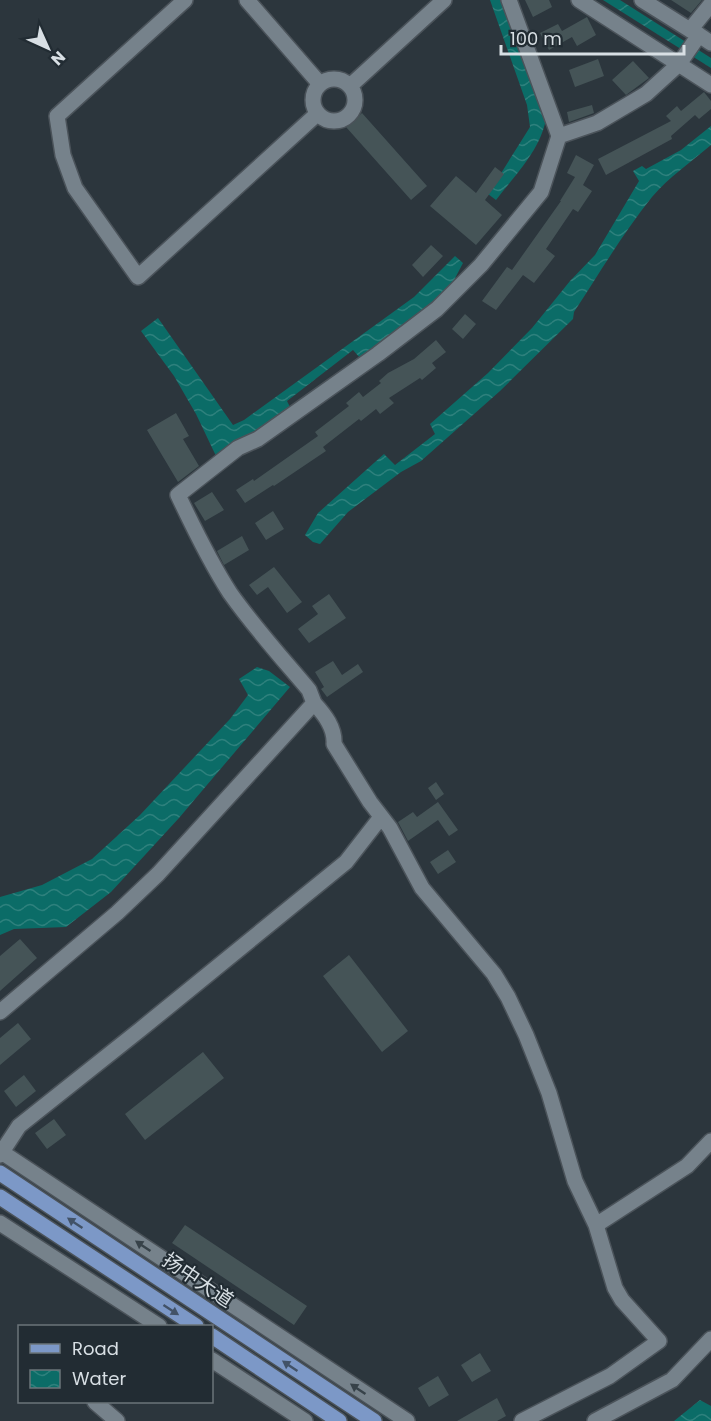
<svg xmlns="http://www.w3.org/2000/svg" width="711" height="1421" viewBox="0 0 711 1421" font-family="Poppins,'Noto Sans SC',sans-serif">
	<defs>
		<pattern id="water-waves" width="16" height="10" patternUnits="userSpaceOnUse" patternTransform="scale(1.5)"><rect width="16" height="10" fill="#0b6c67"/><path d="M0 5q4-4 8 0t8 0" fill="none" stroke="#2e817d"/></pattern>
	</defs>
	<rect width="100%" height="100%" fill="#2c363d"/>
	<path fill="url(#water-waves)" d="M490,0h13l43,119c-6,32 -31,56 -50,81l-8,-6 42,-67 -3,-22z
		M603,0h17l91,58v10z
		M711,126v19c-20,17 -42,32 -59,52 -29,36 -53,77 -78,115l-1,7 -73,72 -79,70 -20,11 -53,40 -28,32 -7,-2 -8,-7 13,-22 66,-59 11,11 40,-31 -5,-10 58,-51 44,-45 38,-47 25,-26 44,-74 -6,-10 9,-5 4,3 35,-19z
		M455,256l8,7 -11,21 -24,24 -68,50 -7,-8 -66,51 3,6 -24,19 -50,30 -20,-42 -22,-38 -33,-45 17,-13 75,107 11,-5 170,-123z
		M257,667l12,4 21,16 -111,131 -68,74 -45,35 -52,2 -14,6v-38l42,-12 50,-26 48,-44 90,-96 18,-24 -9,-16z
		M700,1400l11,6v15h-37z"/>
	<path fill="#455457" d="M525,0h24l3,7 -19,10z
		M671,0h31l-11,13z
		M587,17l9,18 -19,11 -5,-9 -23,13 -9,-17 18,-9 4,7z
		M598,59l6,17 -29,11 -6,-17z
		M633,61l16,17 -23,17 -14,-15z
		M704,92l7,9v8l-12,10 -4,-4 -24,21 1,3 -66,36 -8,-16 73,-38 -5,-5 11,-10 4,5z
		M592,105l2,8 -25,9 -2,-10z
		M362,113l65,73 -16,14 -65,-73z
		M576,155l18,10 -11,20 9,6 -14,21 -5,-3 -27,40 9,7 -21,27 -11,-8 -27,35 -14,-9 25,-34 5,3 49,-69h-1l15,-24 -8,-4z
		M495,167l9,7 -19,26 17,15 -26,30 -46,-39 26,-30 20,17z
		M431,245l12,11 -20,21 -11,-12z
		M465,314l11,10 -13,15 -11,-10z
		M436,340l10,12 -14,11 4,5 -14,12 -2,-2 -31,20 5,5 -14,11 -4,-5 -15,12 -2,-2 -36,28 3,4 -52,35 -1,-1 -28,18 -9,-13 17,-11 1,2 64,-45 -3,-4 34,-26 -3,-3 13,-11 4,5 18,-14 -2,-2 9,-8 26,-14z
		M176,413l13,23 -6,3 16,27 -21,16 -31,-52z
		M212,492l12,18 -19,11 -11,-18z
		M273,511l11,18 -18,11 -11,-17z
		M242,536l7,14 -25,15 -7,-14z
		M274,567l28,35 -15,11 -19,-26 -11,8 -8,-10z
		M329,594l17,24 -37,25 -11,-14 20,-15 -6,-8z
		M333,661l9,14 16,-11 5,8 -36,25 -6,-8 3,-2 -9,-15z
		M436,782l8,12 -8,6 -8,-12z
		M438,802l20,28 -9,6 -11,-16 -30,21 -10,-19 15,-10 4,5z
		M448,850l8,12 -18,12 -8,-12z
		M20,939l17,19 -37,33v-35z
		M349,955l59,76 -26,21 -59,-76z
		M18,1023l13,16 -31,26v-27z
		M203,1052l21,26 -79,62 -20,-26z
		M24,1075l12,16 -20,16 -12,-16z
		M54,1119l12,16 -19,14 -12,-16z
		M185,1225l122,81 -13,19 -122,-82z
		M480,1353l11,18 -19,11 -11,-17z
		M438,1376l11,19 -20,12 -11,-19z
		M497,1398l9,18 -9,5h-40z"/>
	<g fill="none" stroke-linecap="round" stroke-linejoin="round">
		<g stroke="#4b535a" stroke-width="18">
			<path id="minor" d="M185,0l-128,116 6,39 12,33 63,89 179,-163
				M247,0l73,84
				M509,0l50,136 38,-13 49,-29 33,-30 20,-29 12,8
				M579,0l132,85
				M642,0l48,30
				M698,34l-8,-4 21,-26
				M313 100a21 21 0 1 1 42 0a21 21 0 1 1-42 0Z
				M350,86l94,-86
				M314,703c11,12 21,25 20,41l36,58 20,26 32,60 72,86 14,23 18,38 23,58 26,88 21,44
				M0,1012l117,-99 41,-39 156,-171 -5,-13c-27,-32 -55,-63 -79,-97 -20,-31 -36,-64 -52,-98l60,-47 20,-9 120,-85 59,-45 44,-44 60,-73 18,-56
				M0,1151l407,270
				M0,1155l19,-29 122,-97 205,-167 35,-45
				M0,1223l159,103
				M212,1360l93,61
				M95,1402l22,19
				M522,1421l88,-45 49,-35 -37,-41 -7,-12 -19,-63 91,-59 24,-25
				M595,1421l77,-41 39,-41"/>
		</g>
		<g stroke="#4b535a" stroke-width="18">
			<path id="major" d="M0,1173l374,248
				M0,1197l196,129
				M212,1336l127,85"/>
		</g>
		<use href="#minor" stroke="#76828b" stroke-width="15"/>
		<use href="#major" stroke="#7c98c7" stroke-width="15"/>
	</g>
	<defs><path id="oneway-solid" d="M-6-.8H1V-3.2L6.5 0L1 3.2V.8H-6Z" transform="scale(1.5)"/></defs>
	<g fill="#425267">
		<use href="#oneway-solid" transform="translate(75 1223) rotate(-146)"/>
		<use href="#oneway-solid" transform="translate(171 1310) rotate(33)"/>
		<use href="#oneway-solid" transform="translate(290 1366) rotate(-146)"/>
	</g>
	<g fill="#374249">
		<use href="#oneway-solid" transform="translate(143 1246) rotate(-146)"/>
		<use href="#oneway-solid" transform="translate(358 1389) rotate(-146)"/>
	</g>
	<g text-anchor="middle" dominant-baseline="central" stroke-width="4.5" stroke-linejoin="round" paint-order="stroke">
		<g font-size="20" fill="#d8dfe4" stroke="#222c33">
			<text transform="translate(198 1280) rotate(34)">扬中大道</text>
		</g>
	</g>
	<rect x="18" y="1325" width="195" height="78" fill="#222c33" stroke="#6b747a" stroke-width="1.5"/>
	<rect x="30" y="1344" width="30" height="9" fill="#7c98c7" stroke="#6b747a" stroke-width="1.5"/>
	<text x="72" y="1355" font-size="18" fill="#d8dfe4">Road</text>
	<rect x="30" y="1370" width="30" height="18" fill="url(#water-waves)" stroke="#6b747a" stroke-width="1.5"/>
	<text x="72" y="1385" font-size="18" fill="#d8dfe4">Water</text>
	<g transform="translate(48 48) rotate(135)" stroke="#222c33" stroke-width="4.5" paint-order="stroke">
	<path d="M0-4.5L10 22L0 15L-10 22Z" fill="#d8dfe4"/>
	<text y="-9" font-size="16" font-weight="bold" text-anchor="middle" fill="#d8dfe4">N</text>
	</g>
	<path d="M501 45v9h183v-9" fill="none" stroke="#d8dfe4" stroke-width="3"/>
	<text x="510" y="45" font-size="18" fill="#d8dfe4" stroke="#222c33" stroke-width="4.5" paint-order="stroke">100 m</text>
</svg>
